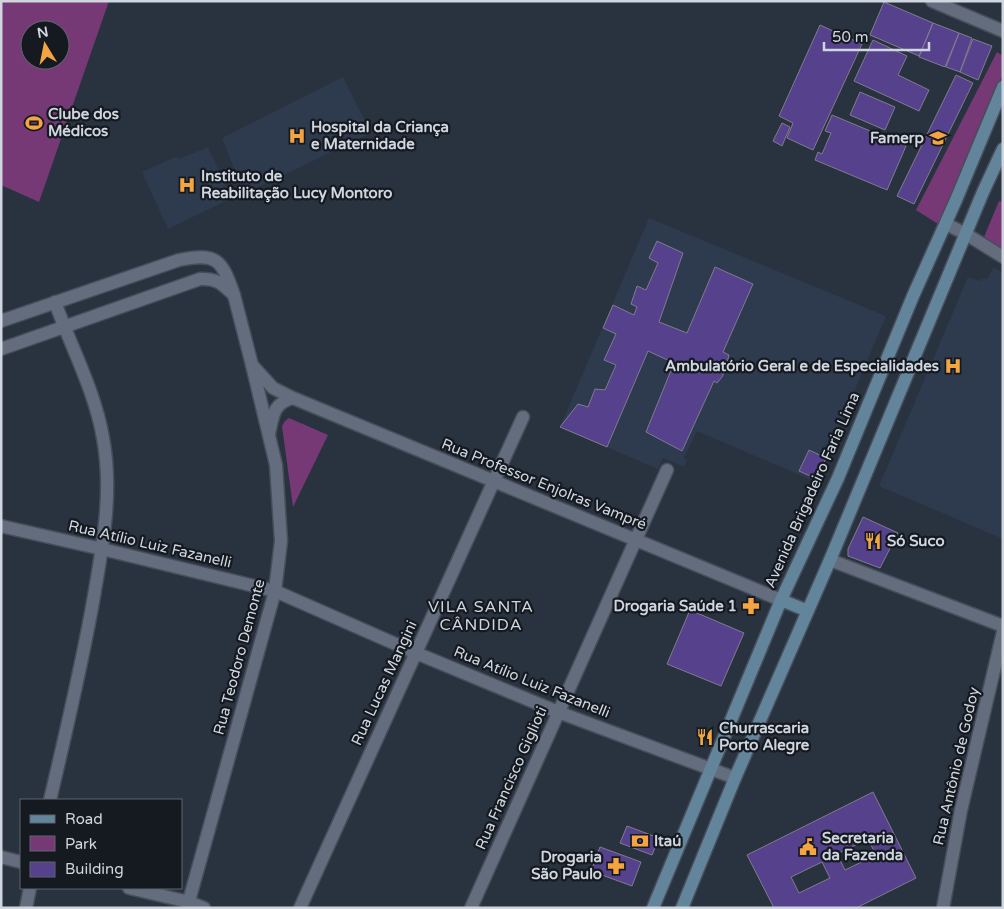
<svg xmlns="http://www.w3.org/2000/svg" width="1004" height="909" viewBox="0 0 1004 909" font-family="'Varela Round',sans-serif">
	<rect width="100%" height="100%" fill="#29323f"/>
	<path fill="#2e3a4d" d="M343,77l28,56 -127,61 -22,-56z
		M208,147l24,51 -64,31 -26,-57 33,-15 4,2z
		M649,218l237,98 -70,166 -119,-51 -13,27 3,2 -3,7 -21,-9 -5,11 -98,-42z
		M994,267l9,6v266l-124,-53 89,-209 12,4 2,-2h5z"/>
	<path fill="#763976" fill-rule="evenodd" d="M1,1h108l-70,201 -38,-17zM30,30h30v30h-30z
		M997,52l6,4v18l-65,150 -22,-14z
		M999,201l4,1v48l-19,-13z
		M289,418l39,17 -35,72 -11,-81 3,-5z"/>
	<path fill="#56418c" stroke="#807c8e" fill-rule="evenodd" d="M884,2l49,21 -14,33 -49,-21z
		M933,23l26,10 -14,34 -26,-10z
		M820,25l42,19 -49,106 -26,-12 6,-15 -14,-7z
		M959,33l13,5 -12,34 -14,-5z
		M973,39l19,7 -14,34 -18,-8z
		M873,40l34,16 -9,19 31,15 -10,21 -65,-30z
		M956,75l17,8 -59,121 -17,-8z
		M860,92l35,15 -10,23 -35,-15z
		M832,115l74,31 -19,44 -72,-30 3,-8 4,2 9,-21 -6,-2z
		M782,123l8,4 -8,19 -9,-5z
		M657,241l26,12 -24,69 28,11 28,-66 38,17 -30,68 6,3 -4,16 -3,6 -5,6 -3,-2 -32,70 -36,-19 28,-69 -26,-12 -41,96 -47,-20 18,-23 10,3 7,-18 10,1 11,-25 -12,-5 12,-26 -13,-6 10,-23 21,10 3,-8 -6,-3 6,-18 9,4 12,-27 -9,-5z
		M809,450l17,8 -9,21 -18,-8z
		M863,517l35,16 -18,35 -32,-12v-7z
		M690,610l54,23 -23,53 -54,-22z
		M873,792l43,86 -60,30h-82l-27,-53zM868,839l8,16 -31,15 -8,-16zM822,862l8,16 -31,15 -8,-16z
		M627,826l32,12 -7,17 -32,-12z
		M600,847l41,15 -9,24 -41,-15z"/>
	<g fill="none" stroke-linecap="round" stroke-linejoin="round">
		<g stroke="#474e5a" stroke-width="15">
			<path id="minor" d="M932,1l71,30
				M234,295l18,70 21,23 20,10 488,202
				M269,434c4,-18 4,-31 24,-36
				M1,526l101,23 173,42 141,62 142,59 177,66
				M830,560l173,66
				M50,800c16,-68 32,-135 44,-204 9,-52 19,-105 9,-158 -8,-47 -32,-91 -48,-136
				M1,857l20,5
				M129,888l60,14 15,6
				M26,908l4,-20
				M300,908l223,-491
				M471,908l196,-438
				M943,908l18,-98 42,-178"/>
		</g>
		<g stroke="#474e5a" stroke-width="15">
			<path id="tertiary" d="M946,224l20,10 37,23
				M1,321l178,-61c38,-8 43,0 55,35
				M1,349l199,-70c17,-1 22,5 34,16
				M187,908l88,-317 6,-50 -5,-76 -24,-100"/>
		</g>
		<g stroke="#474e5a" stroke-width="15">
			<path id="secondary" d="M781,600l27,11
				M653,908l128,-308 57,-122 75,-182 43,-96 47,-113
				M682,908l53,-130 95,-218 153,-368 20,-43"/>
		</g>
		<use href="#minor" stroke="#636d7d" stroke-width="12"/>
		<use href="#tertiary" stroke="#636d7d" stroke-width="12"/>
		<use href="#secondary" stroke="#62859b" stroke-width="12"/>
	</g>
	<defs>
		<g id="stadium-bare" transform="scale(1.35)"><path d="M0-5a6.5 5 0 1 0 0 10a6.5 5 0 1 0 0-10ZM-3.5-1.8h7v3.6h-7Z" fill="#f2a541" stroke="#151920" stroke-width="2.5" paint-order="stroke"/></g>
		<g id="hospital-bare" transform="scale(1.35)"><path d="M-5-5h3v3.5h4V-5h3V5h-3V1.5h-4V5h-3Z" fill="#f2a541" stroke="#151920" stroke-width="2.5" paint-order="stroke"/></g>
		<g id="university-bare" transform="scale(1.35)"><path d="M0-5L7-2L0 1L-7-2ZM-4 1L0 2.5L4 1V4Q0 6-4 4Z" fill="#f2a541" stroke="#151920" stroke-width="2.5" paint-order="stroke"/></g>
		<g id="restaurant-bare" transform="scale(1.35)"><path d="M-5-6h1v4h1v-4h1v4h1v-4h1v5L-1.5 .5V6h-2V.5L-5-1ZM5-6V6H3V1.5H1.5Q1.5-4 5-6Z" fill="#f2a541" stroke="#151920" stroke-width="2.5" paint-order="stroke"/></g>
		<g id="pharmacy-bare" transform="scale(1.35)"><path d="M-2-6h4v4h4v4h-4v4h-4v-4h-4v-4h4Z" fill="#f2a541" stroke="#151920" stroke-width="2.5" paint-order="stroke"/></g>
		<g id="bank-bare" transform="scale(1.35)"><path d="M-6-4H6V4H-6ZM0-2.3a2.3 2.3 0 1 0 0 4.6a2.3 2.3 0 1 0 0-4.6Z" fill="#f2a541" stroke="#151920" stroke-width="2.5" paint-order="stroke"/></g>
		<g id="civic-bare" transform="scale(1.35)"><path d="M-.6-6.5H3V-4.5H.6V-3L4-1V1h2V6H-6V1h2V-1L-.6-3ZM-1.2 2.5V6h2.4V2.5Z" fill="#f2a541" stroke="#151920" stroke-width="2.5" paint-order="stroke"/></g>
	</defs>
	<g fill-rule="evenodd">
		<use href="#stadium-bare" x="34" y="123"/>
		<use href="#hospital-bare" x="297" y="136"/>
		<use href="#university-bare" x="938" y="138"/>
		<use href="#hospital-bare" x="187" y="185"/>
		<use href="#hospital-bare" x="953" y="366"/>
		<use href="#restaurant-bare" x="873" y="541"/>
		<use href="#pharmacy-bare" x="751" y="606"/>
		<use href="#restaurant-bare" x="705" y="737"/>
		<use href="#bank-bare" x="640" y="841"/>
		<use href="#civic-bare" x="808" y="847"/>
		<use href="#pharmacy-bare" x="616" y="866"/>
	</g>
	<g text-anchor="middle" dominant-baseline="central" stroke-width="4.5" stroke-linejoin="round" paint-order="stroke">
		<g font-size="15" font-weight="bold" fill="#d0d6df" stroke="#151920" text-anchor="start">
			<text x="48" y="114">Clube dos<tspan x="48" dy="17">Médicos</tspan></text>
			<text x="311" y="127">Hospital da Criança<tspan x="311" dy="17">e Maternidade</tspan></text>
			<text x="924" y="138" text-anchor="end">Famerp</text>
			<text x="201" y="176">Instituto de<tspan x="201" dy="17">Reabilitação Lucy Montoro</tspan></text>
			<text x="939" y="366" text-anchor="end">Ambulatório Geral e de Especialidades</text>
			<text x="887" y="541">Só Suco</text>
			<text x="737" y="606" text-anchor="end">Drogaria Saúde 1</text>
			<text x="719" y="728">Churrascaria<tspan x="719" dy="17">Porto Alegre</tspan></text>
			<text x="822" y="838">Secretaria<tspan x="822" dy="17">da Fazenda</tspan></text>
			<text x="654" y="841">Itaú</text>
			<text x="602" y="857" text-anchor="end">Drogaria<tspan x="602" dy="17">São Paulo</tspan></text>
		</g>
		<g font-size="15" fill="#d0d6df" stroke="#151920">
			<text transform="translate(544 484) rotate(22)">Rua Professor Enjolras Vampré</text>
			<text transform="translate(812 490) rotate(-66)">Avenida Brigadeiro Faria Lima</text>
			<text transform="translate(150 544) rotate(13)">Rua Atílio Luiz Fazanelli</text>
			<text transform="translate(239 657) rotate(-75)">Rua Teodoro Demonte</text>
			<text transform="translate(532 682) rotate(22)">Rua Atílio Luiz Fazanelli</text>
			<text transform="translate(384 683) rotate(-65)">Rua Lucas Mangini</text>
			<text transform="translate(956 766) rotate(-77)">Rua Antônio de Godoy</text>
			<text transform="translate(511 778) rotate(-66)">Rua Francisco Giglioti</text>
		</g>
		<g font-size="16" letter-spacing="1" fill="#d0d6df" stroke="#151920">
			<text x="481" y="607">VILA SANTA<tspan x="481" dy="18">CÂNDIDA</tspan></text>
		</g>
	</g>
	<rect width="1004" height="909" fill="none" stroke="#d0d6df" stroke-width="5"/>
	<rect x="20" y="799" width="162" height="90" fill="#151920" stroke="#60656c"/>
	<rect x="30" y="815" width="25" height="8" fill="#62859b" stroke="#60656c"/>
	<text x="65" y="824" font-size="15" fill="#d0d6df">Road</text>
	<rect x="30" y="836" width="25" height="15" fill="#763976" stroke="#60656c"/>
	<text x="65" y="849" font-size="15" fill="#d0d6df">Park</text>
	<rect x="30" y="862" width="25" height="15" fill="#56418c" stroke="#60656c"/>
	<text x="65" y="874" font-size="15" fill="#d0d6df">Building</text>
	<g transform="translate(45 45) rotate(350)"><circle r="24" fill="#151920" stroke="#60656c"/>
	<path d="M0-4L9 19L0 12L-9 19Z" fill="#f2a541"/>
	<text y="-8" font-size="14" font-weight="bold" text-anchor="middle" fill="#d0d6df">N</text>
	</g>
	<path d="M824 42v8h105v-8" fill="none" stroke="#d0d6df" stroke-width="2.5"/>
	<text x="832" y="42" font-size="15" fill="#d0d6df" stroke="#151920" stroke-width="4" paint-order="stroke">50 m</text>
</svg>
